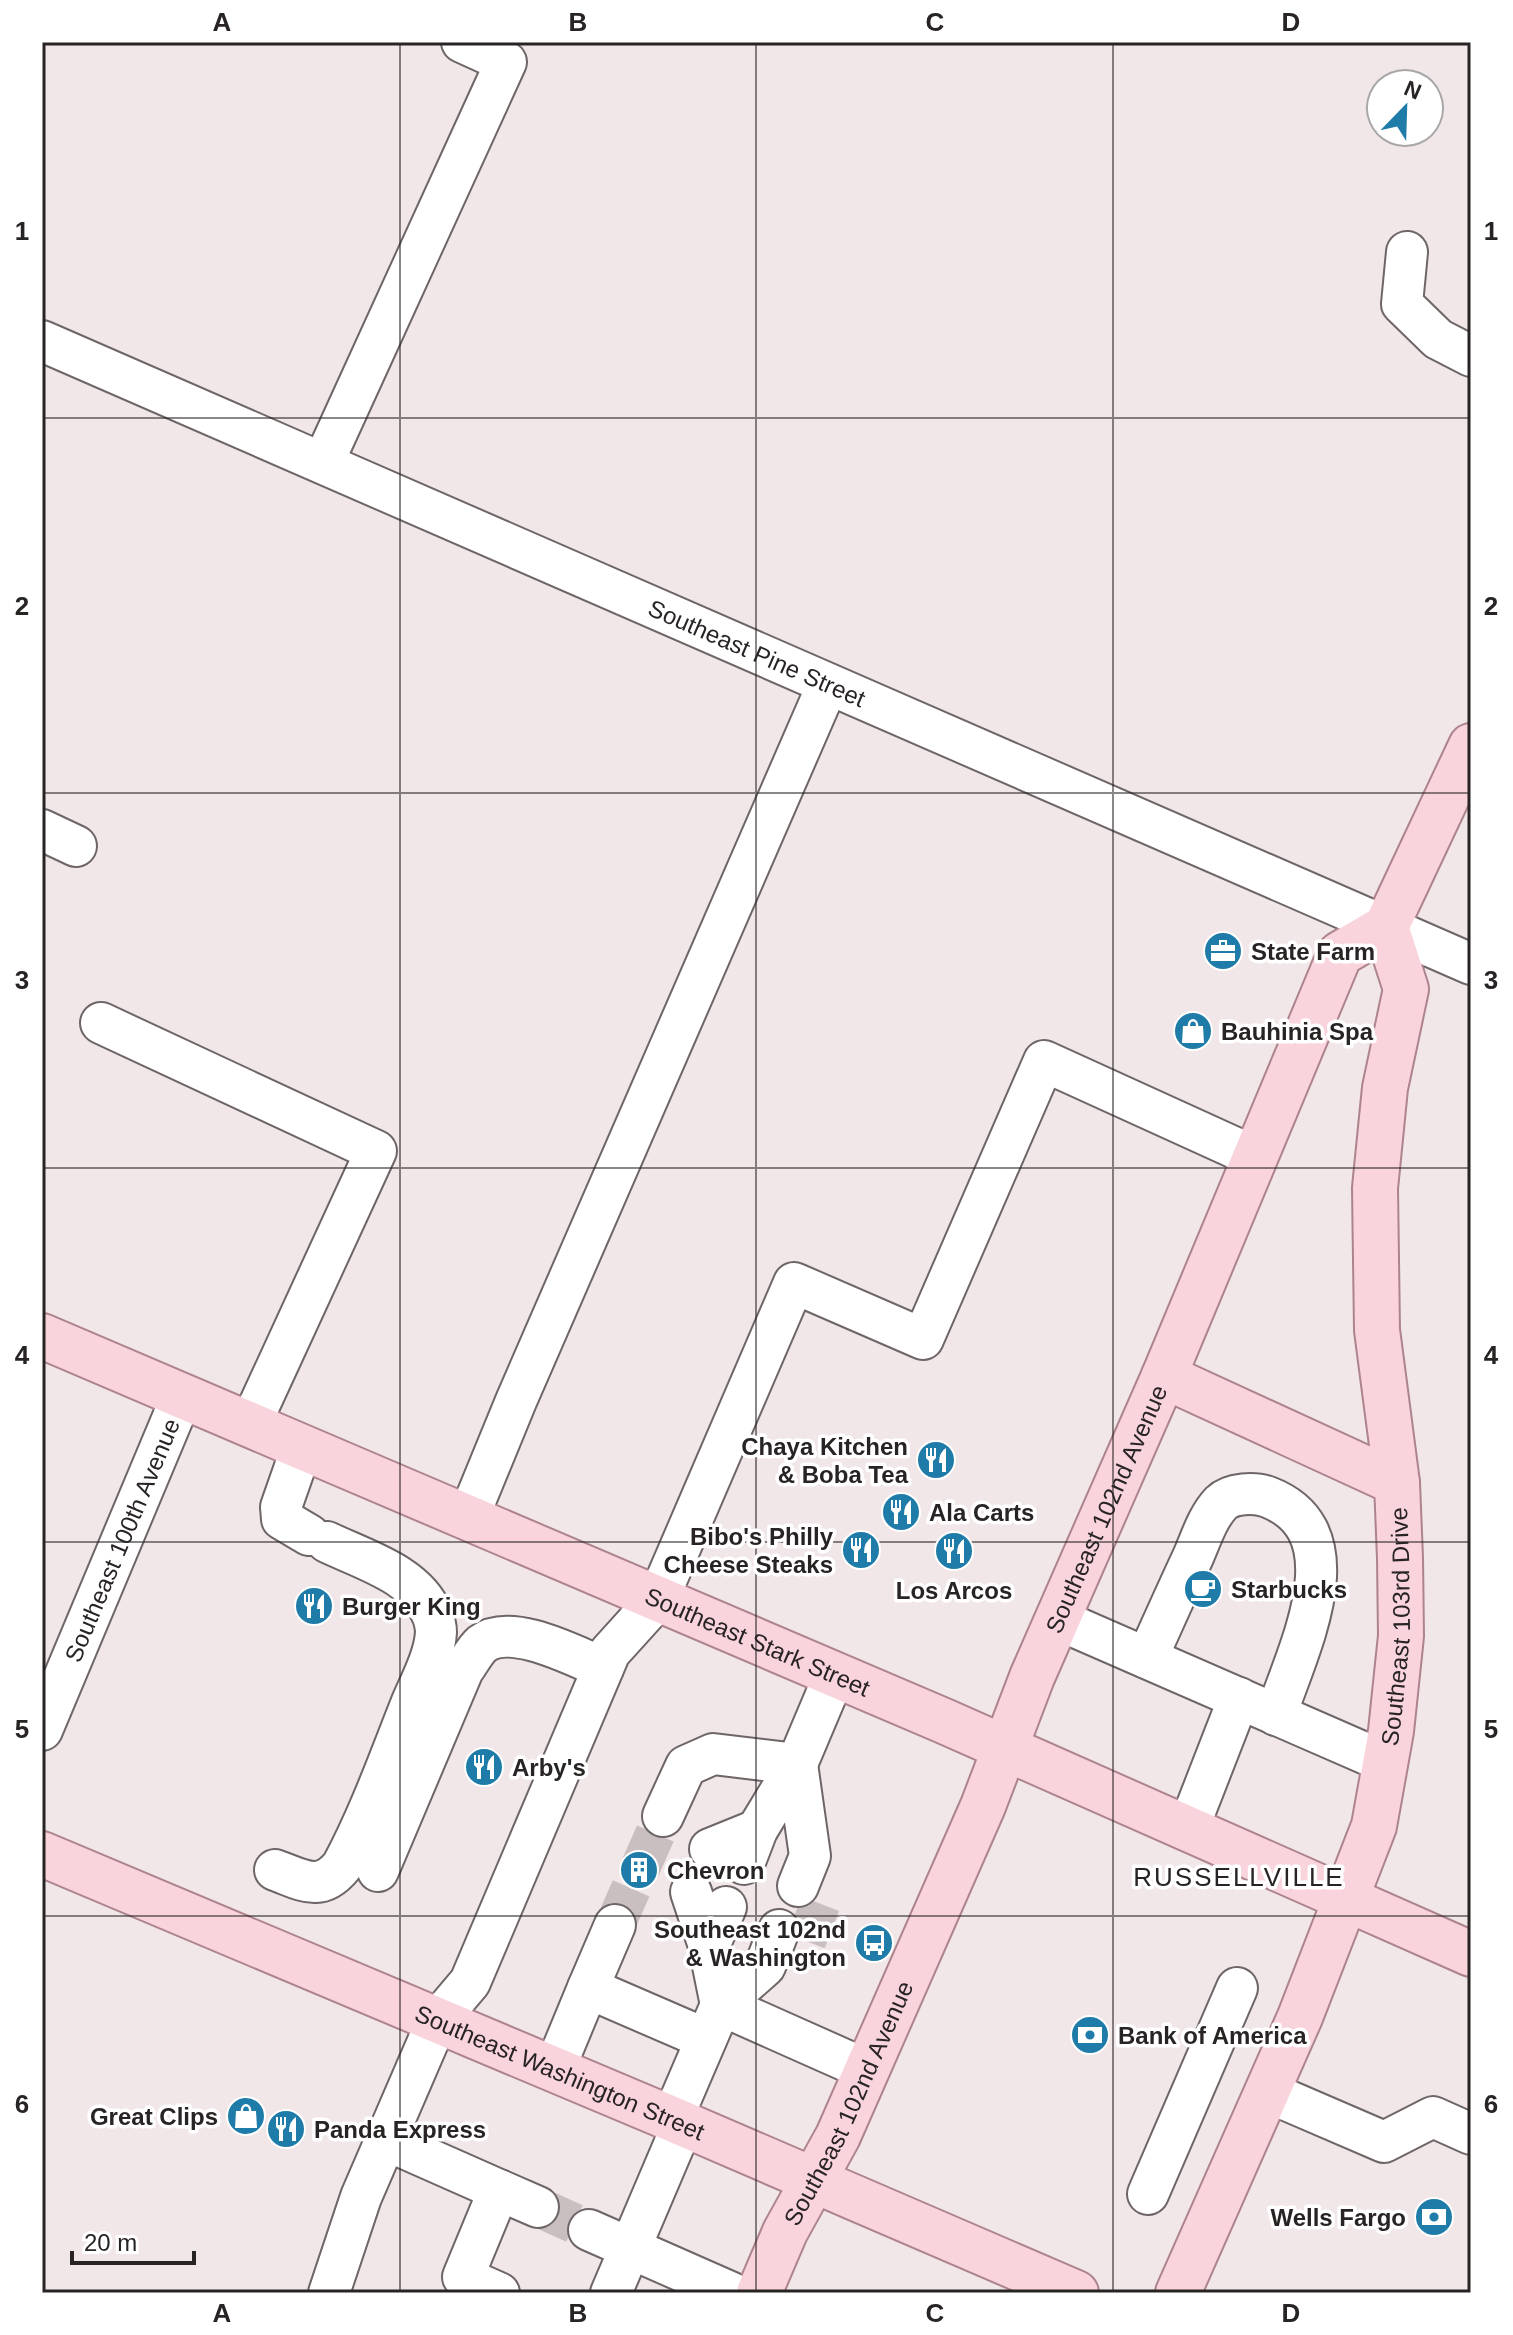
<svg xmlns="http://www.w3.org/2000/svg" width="1513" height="2335" viewBox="0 0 1513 2335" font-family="Helvetica,sans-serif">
	<rect width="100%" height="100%" fill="#f1e6e8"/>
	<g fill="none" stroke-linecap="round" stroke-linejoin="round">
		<path stroke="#c9bfc1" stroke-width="40" stroke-dasharray="40 20" stroke-linecap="butt" d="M615,1925l48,-109
			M806,1941l17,-44
			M538,2207l51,23"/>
		<g stroke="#6e6566" stroke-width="44">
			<g id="minor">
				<path d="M1407,252l-5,52 36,35 33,17"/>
				<path id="s1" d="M42,341l1429,623"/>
				<path d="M323,463l183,-401 -44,-20"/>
				<path d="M42,830l34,16"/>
				<path d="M101,1023l275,128 -126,274"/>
				<path d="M302,1447l-21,60 1,12 27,16"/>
				<path d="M468,1518l48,-117 312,-717"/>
				<path d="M1057,1619l328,143"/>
				<path d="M1147,1658c15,-33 30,-67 46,-101 8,-18 14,-39 28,-54 10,-10 34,-11 47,-6 91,35 29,154 8,218"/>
				<path id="s2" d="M42,1730l140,-334"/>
				<path d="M797,1764l13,92 -12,30"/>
				<path d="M663,1816l23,-50 27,-12 84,10"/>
				<path d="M1188,1829l51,-131"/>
				<path d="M710,1849l47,-19"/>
				<path d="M744,1864l13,-34 40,-66 38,-90"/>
				<path d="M275,1870c28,10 45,23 67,-4 28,-52 48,-109 70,-164 9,-21 23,-47 24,-70 0,-5 -2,-14 -4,-18 -16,-40 -70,-55 -105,-72"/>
				<path d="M378,1871l85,-201c6,-8 12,-20 19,-26 29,-22 92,12 121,24"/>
				<path d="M691,1892l18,54"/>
				<path d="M588,1988l27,-63"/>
				<path d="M721,2005l146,65"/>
				<path d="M721,2005l-12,-59 17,-39"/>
				<path d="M554,2070l34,-82 118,51"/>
				<path d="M1268,2092l116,50 49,-25 38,17"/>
				<path d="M672,2119l49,-114 44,-39 14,-36"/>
				<path d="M386,2140l113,50 -36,87 36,16"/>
				<path d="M499,2190l39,17"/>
				<path d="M1148,2194l89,-206"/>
				<path d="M589,2230l143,63"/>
				<path d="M329,2293l32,-96 76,-176 33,-39 140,-330 48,-53 136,-316 129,56 121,-278 211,96"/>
				<path d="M611,2293l72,-169"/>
			</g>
		</g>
		<g stroke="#ad848c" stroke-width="48">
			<g id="major">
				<path id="s3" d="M42,1336l902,385 527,233"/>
				<path d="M1164,1376l233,107"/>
				<path id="s4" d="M42,1854l630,265 404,174"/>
				<path id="s5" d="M759,2293l26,-61 53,-96 145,-330 49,-129 132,-301 176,-422 46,-27 85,-181"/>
				<path id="s6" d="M1178,2293l122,-276 74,-191 17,-95 10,-95 -1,-78 -3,-75 -20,-153 -2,-142 10,-100 21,-99 -20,-62"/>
			</g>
		</g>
		<use href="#minor" stroke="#fff" stroke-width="40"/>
		<use href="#major" stroke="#f9d4dc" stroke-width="44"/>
	</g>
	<path fill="none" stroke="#282424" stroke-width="2" stroke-opacity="0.55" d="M400,42v2251M756,42v2251M1113,42v2251M42,418h1429M42,793h1429M42,1168h1429M42,1542h1429M42,1916h1429"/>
	<defs>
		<g id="office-disc" transform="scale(2)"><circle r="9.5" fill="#1f7ca9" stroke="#fff"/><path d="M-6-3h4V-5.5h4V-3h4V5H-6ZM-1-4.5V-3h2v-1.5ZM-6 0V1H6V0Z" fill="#fff"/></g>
		<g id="shop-disc" transform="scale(2)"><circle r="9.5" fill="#1f7ca9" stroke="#fff"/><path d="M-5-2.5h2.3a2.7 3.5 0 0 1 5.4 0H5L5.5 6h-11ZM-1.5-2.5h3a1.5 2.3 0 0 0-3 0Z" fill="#fff"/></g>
		<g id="restaurant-disc" transform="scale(2)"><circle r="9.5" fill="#1f7ca9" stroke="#fff"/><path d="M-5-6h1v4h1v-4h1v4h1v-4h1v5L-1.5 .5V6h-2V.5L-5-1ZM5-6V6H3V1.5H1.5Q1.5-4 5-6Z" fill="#fff"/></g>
		<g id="cafe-disc" transform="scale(2)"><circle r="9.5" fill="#1f7ca9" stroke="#fff"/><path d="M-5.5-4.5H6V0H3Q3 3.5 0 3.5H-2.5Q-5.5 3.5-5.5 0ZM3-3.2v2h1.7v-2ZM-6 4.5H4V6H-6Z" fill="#fff"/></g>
		<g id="building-disc" transform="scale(2)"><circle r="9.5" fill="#1f7ca9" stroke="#fff"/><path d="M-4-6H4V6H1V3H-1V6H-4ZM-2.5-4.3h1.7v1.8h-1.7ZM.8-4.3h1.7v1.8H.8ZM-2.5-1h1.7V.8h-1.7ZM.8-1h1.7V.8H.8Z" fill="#fff"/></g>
		<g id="bus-disc" transform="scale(2)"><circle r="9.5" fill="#1f7ca9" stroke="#fff"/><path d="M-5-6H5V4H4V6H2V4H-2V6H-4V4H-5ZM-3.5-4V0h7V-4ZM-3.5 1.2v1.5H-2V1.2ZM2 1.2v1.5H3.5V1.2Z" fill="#fff"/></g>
		<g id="bank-disc" transform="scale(2)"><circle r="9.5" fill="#1f7ca9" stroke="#fff"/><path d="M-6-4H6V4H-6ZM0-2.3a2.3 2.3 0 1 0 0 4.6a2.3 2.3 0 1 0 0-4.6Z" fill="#fff"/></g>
	</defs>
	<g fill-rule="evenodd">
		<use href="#office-disc" x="1223" y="951"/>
		<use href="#shop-disc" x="1193" y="1031"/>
		<use href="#restaurant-disc" x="936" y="1460"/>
		<use href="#restaurant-disc" x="901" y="1512"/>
		<use href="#restaurant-disc" x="861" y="1550"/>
		<use href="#restaurant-disc" x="954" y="1551"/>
		<use href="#cafe-disc" x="1203" y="1589"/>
		<use href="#restaurant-disc" x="314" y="1606"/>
		<use href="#restaurant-disc" x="484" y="1767"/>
		<use href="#building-disc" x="639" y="1870"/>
		<use href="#bus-disc" x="874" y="1943"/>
		<use href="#bank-disc" x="1090" y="2035"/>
		<use href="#shop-disc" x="246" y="2116"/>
		<use href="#restaurant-disc" x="286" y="2129"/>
		<use href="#bank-disc" x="1434" y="2217"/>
	</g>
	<g text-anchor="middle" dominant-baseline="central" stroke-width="7" stroke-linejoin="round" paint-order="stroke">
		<g font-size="24" fill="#282424" stroke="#fff">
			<text stroke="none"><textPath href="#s1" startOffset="780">Southeast Pine Street</textPath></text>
			<text stroke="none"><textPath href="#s5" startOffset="858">Southeast 102nd Avenue</textPath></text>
			<text stroke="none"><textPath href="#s2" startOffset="206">Southeast 100th Avenue</textPath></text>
			<text stroke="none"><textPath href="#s6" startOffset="708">Southeast 103rd Drive</textPath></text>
			<text stroke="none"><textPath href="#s3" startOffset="778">Southeast Stark Street</textPath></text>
			<text stroke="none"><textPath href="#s4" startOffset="562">Southeast Washington Street</textPath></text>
			<text stroke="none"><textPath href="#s5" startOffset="210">Southeast 102nd Avenue</textPath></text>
		</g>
		<g font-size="24" font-weight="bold" fill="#282424" stroke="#fff" text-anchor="start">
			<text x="1251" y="951">State Farm</text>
			<text x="1221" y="1031">Bauhinia Spa</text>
			<text x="908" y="1446" text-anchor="end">Chaya Kitchen<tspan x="908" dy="28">&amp; Boba Tea</tspan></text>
			<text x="929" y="1512">Ala Carts</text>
			<text x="833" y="1536" text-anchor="end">Bibo's Philly<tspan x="833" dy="28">Cheese Steaks</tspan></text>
			<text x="1231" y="1589">Starbucks</text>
			<text x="954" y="1590" text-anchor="middle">Los Arcos</text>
			<text x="342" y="1606">Burger King</text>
			<text x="512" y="1767">Arby's</text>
			<text x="667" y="1870">Chevron</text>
			<text x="846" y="1929" text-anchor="end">Southeast 102nd<tspan x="846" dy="28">&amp; Washington</tspan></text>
			<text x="1118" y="2035">Bank of America</text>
			<text x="218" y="2116" text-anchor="end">Great Clips</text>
			<text x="314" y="2129">Panda Express</text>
			<text x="1406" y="2217" text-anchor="end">Wells Fargo</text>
		</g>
		<g font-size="26" letter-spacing="2" fill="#282424" stroke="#fff">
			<text x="1239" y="1877">RUSSELLVILLE</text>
		</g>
	</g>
	<rect width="1513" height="2335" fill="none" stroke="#ffffff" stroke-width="88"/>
	<g transform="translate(1405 108) rotate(23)"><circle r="38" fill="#ffffff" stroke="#a9a7a7" stroke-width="2"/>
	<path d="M0-6L14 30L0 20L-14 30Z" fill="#1f7ca9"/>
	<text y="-12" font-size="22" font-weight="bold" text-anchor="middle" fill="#282424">N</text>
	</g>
	<path d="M72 2251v12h122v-12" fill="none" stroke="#282424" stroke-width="4"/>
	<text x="84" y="2251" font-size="24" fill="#282424" stroke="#ffffff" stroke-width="6" paint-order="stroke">20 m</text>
	<rect x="44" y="44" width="1425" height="2247" fill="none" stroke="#282424" stroke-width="3"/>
	<g font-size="26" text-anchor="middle" font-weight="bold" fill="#282424">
		<text x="222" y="31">A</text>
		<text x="578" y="31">B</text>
		<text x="935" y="31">C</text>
		<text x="1291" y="31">D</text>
		<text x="22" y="240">1</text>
		<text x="1491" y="240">1</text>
		<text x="22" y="615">2</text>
		<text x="1491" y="615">2</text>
		<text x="22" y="989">3</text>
		<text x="1491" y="989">3</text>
		<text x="22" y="1364">4</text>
		<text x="1491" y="1364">4</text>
		<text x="22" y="1738">5</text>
		<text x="1491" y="1738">5</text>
		<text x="22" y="2113">6</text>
		<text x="1491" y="2113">6</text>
		<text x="222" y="2322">A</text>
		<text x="578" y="2322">B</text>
		<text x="935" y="2322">C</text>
		<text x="1291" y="2322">D</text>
	</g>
</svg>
